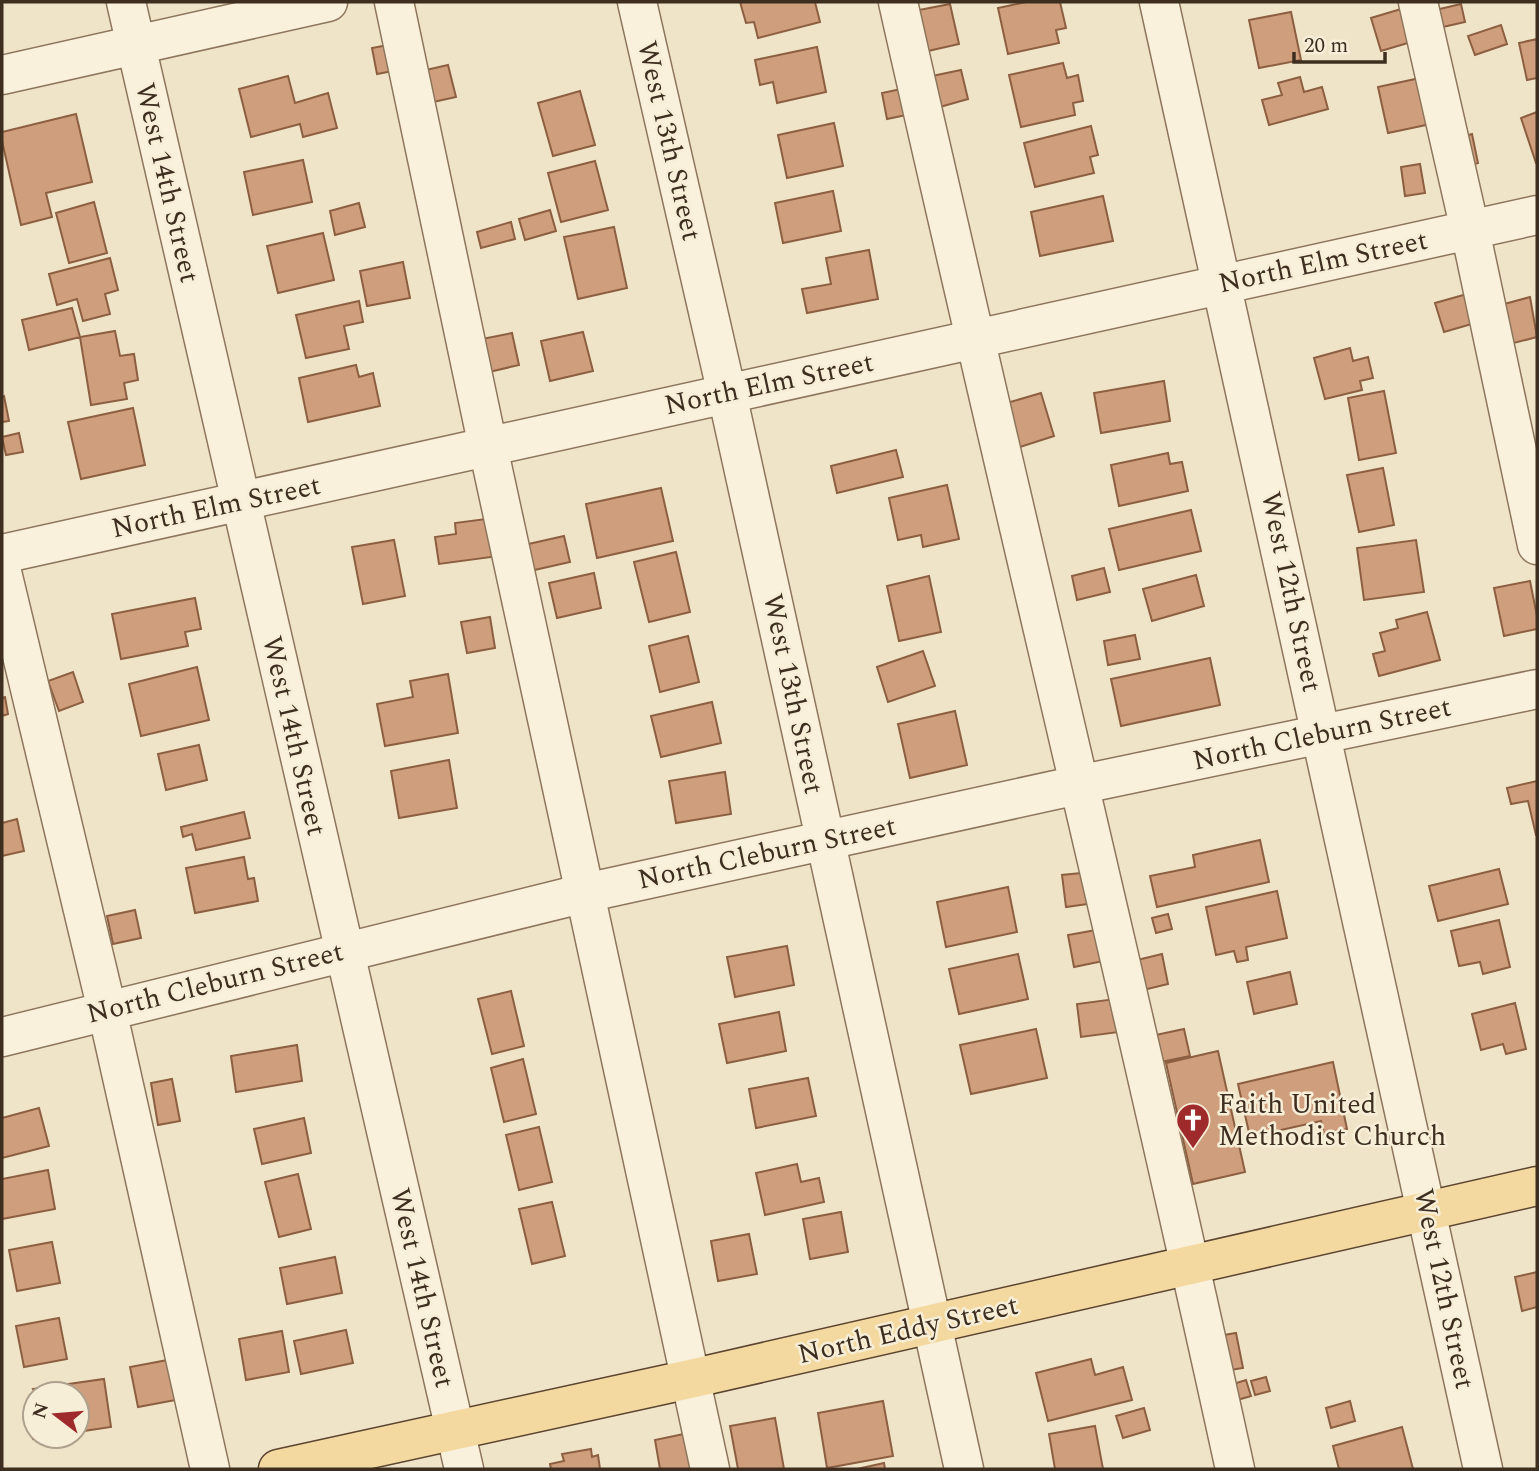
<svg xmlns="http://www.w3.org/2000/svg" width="1539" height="1471" viewBox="0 0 1539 1471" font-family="Spectral,serif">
	<rect width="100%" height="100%" fill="#f0e4c8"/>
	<path fill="#cf9f7d" stroke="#8d5f41" stroke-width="2" d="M740,2h75l5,20 -62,16 -4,-16 -8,1z
		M1026,2h34l6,26 -10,2 3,13 -51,11 -10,-46z
		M950,4l9,40 -31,7 -9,-41z
		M1461,4l4,18 -31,7 -3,-18z
		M1401,9l10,33 -30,9 -10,-33z
		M1291,12l10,48 -42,8 -10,-48z
		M1501,25l6,19 -32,11 -7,-19z
		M1537,39v39l-10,2 -8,-37z
		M388,45l5,26 -16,3 -5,-26z
		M817,47l9,45 -49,11 -4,-21 -13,3 -5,-25z
		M1063,63l4,15 11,-3 5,26 -10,2 2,12 -54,12 -12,-52z
		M448,65l8,32 -23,5 -7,-32z
		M961,70l7,29 -28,8 -8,-31z
		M288,76l7,27 33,-10 9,35 -34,9 -3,-13 -49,13 -12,-48z
		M1300,77l4,15 18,-5 6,22 -59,16 -7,-25 20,-5 -4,-12z
		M1420,78l11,46 -43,9 -10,-46z
		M911,87l5,26 -29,6 -5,-26z
		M580,91l15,54 -42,11 -15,-53z
		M1537,112v51h-1l-15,-45z
		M76,114l16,68 -46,11 6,24 -31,8 -19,-84v-9z
		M834,123l9,43 -56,12 -9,-43z
		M1091,126l7,29 -8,2 4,16 -59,14 -11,-44z
		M1472,134l6,29 -17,5 -7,-29z
		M303,160l9,42 -59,13 -9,-43z
		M595,161l13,49 -47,12 -13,-49z
		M1420,164l5,29 -20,3 -4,-29z
		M833,191l8,40 -58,12 -8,-40z
		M1103,196l10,45 -73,15 -9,-44z
		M94,202l13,51 -38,10 -13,-50z
		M359,203l6,24 -30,8 -5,-24z
		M550,210l6,21 -31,9 -6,-21z
		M511,222l4,17 -34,9 -4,-16z
		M614,227l13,61 -49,11 -14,-62z
		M323,233l11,47 -56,13 -11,-47z
		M869,250l9,49 -71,14 -5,-24 29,-5 -5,-26z
		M110,258l8,32 -13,4 5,20 -27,7 -6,-22 -20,6 -8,-31z
		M403,262l7,36 -43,8 -7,-35z
		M1467,294l8,29 -31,9 -9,-29z
		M1530,297l7,40 -31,8 -9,-39z
		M359,301l4,21 -19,4 5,23 -43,9 -10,-43z
		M72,308l8,29 -51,13 -7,-30z
		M115,331l5,25 14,-2 4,26 -14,3 3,16 -36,6 -11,-68z
		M583,332l10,39 -43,10 -9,-40z
		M512,333l7,32 -30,7 -7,-33z
		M1350,348l3,13 15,-4 5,21 -13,3 2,9 -37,9 -11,-41z
		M356,365l3,12 14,-4 7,33 -72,16 -9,-44z
		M1164,381l6,40 -69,12 -7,-40z
		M1384,391l12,62 -37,7 -11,-62z
		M1041,393l13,43 -34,11 -13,-44z
		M4,396l5,25 -7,1v-25z
		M133,408l12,57 -64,14 -13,-57z
		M19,433l4,19 -17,3 -4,-18z
		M896,450l7,27 -66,16 -6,-27z
		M1168,453l2,11 12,-2 6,29 -69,15 -8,-41z
		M1383,468l11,57 -35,7 -12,-57z
		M947,485l12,54 -36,8 -2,-12 -23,5 -9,-42z
		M661,488l12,53 -76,17 -11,-54z
		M1191,510l10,41 -82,19 -10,-41z
		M493,518l6,38 -60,8 -4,-27 21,-3 -1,-11z
		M564,536l6,26 -40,9 -6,-26z
		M394,540l11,56 -42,8 -11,-57z
		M1416,540l8,52 -60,8 -7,-52z
		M676,552l14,60 -41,10 -15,-60z
		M1104,568l6,24 -33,8 -5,-24z
		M594,573l7,35 -44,10 -8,-35z
		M1196,575l8,31 -52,15 -9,-32z
		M929,576l12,56 -42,9 -12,-55z
		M1530,581l7,35v13l-33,7 -10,-48z
		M195,598l6,31 -16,3 3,14 -67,13 -9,-45z
		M1427,612l13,48 -61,16 -6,-22 12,-3 -5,-18 18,-5 -2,-8z
		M490,617l5,31 -28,5 -6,-31z
		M1135,635l5,24 -32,6 -4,-24z
		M688,636l11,46 -39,10 -11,-46z
		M923,651l12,35 -47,16 -11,-35z
		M1210,658l10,47 -99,21 -10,-47z
		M197,667l12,53 -68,16 -12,-52z
		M73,672l10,30 -24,9 -11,-30z
		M448,674l10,59 -73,13 -8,-42 36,-7 -3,-16z
		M5,697l3,17 -6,2v-18z
		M712,702l9,41 -60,14 -10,-41z
		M955,711l12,54 -57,13 -12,-54z
		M199,745l8,35 -41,10 -8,-36z
		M449,760l8,48 -58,10 -8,-47z
		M725,772l6,42 -55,9 -7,-42z
		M1537,781v54h-1l-8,-34 -17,3 -4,-16z
		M244,812l6,26 -54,12 -4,-16 -9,3 -2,-10z
		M17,819l7,32 -22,5v-33z
		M1260,840l9,42 -112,25 -7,-31 45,-9 -2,-12z
		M244,857l4,22 6,-1 4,23 -63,12 -9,-45z
		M1499,869l9,35 -70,17 -9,-35z
		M1091,872l4,31 -29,4 -4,-32z
		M1008,887l9,45 -71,15 -9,-45z
		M1277,891l10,47 -41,9 2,13 -11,2 -3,-11 -18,4 -10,-48z
		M135,910l6,28 -28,6 -6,-28z
		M1168,914l4,15 -16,4 -4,-15z
		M1499,920l11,47 -27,7 -3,-12 -21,4 -8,-35z
		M1102,929l6,31 -34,7 -6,-32z
		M787,946l7,39 -59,12 -8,-40z
		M1018,954l10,45 -69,15 -10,-45z
		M1162,954l6,30 -29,7 -6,-30z
		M1290,972l7,32 -43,10 -7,-32z
		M511,991l13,55 -32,8 -14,-55z
		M1115,999l4,33 -38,5 -4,-33z
		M1515,1003l11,46 -20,5 -3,-10 -22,6 -9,-36z
		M779,1012l7,39 -59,12 -8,-39z
		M1036,1029l11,49 -76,16 -11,-49z
		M1184,1029l6,27 -34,7 -5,-27z
		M297,1045l5,36 -66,11 -5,-36z
		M1218,1051l27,121 -52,12 -27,-121z
		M523,1059l13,55 -32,8 -13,-54z
		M1333,1062l14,67 -23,5 -3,-13 -71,16 -12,-53z
		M808,1078l8,38 -60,12 -7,-39z
		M172,1079l8,42 -22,4 -7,-42z
		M39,1108l10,38 -47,12v-40z
		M304,1118l7,35 -49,11 -8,-35z
		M539,1127l13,55 -33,8 -13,-55z
		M797,1164l4,18 18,-4 5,24 -59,13 -9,-42z
		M48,1170l7,39 -53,10v-40z
		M298,1174l13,55 -32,8 -14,-55z
		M552,1202l13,54 -33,8 -13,-55z
		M841,1212l7,40 -38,7 -7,-40z
		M749,1234l8,40 -39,7 -7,-40z
		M52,1242l8,41 -43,8 -8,-41z
		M335,1257l7,36 -55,11 -7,-36z
		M1537,1272v35l-15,4 -7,-34z
		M59,1318l8,41 -43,8 -8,-41z
		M346,1330l7,33 -52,11 -7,-33z
		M282,1331l7,41 -43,8 -7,-41z
		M1236,1333l7,35 -25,4 -6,-35z
		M173,1359l8,40 -43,8 -8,-40z
		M1091,1359l4,16 28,-8 9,33 -84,21 -12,-48z
		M1266,1377l4,14 -15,4 -4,-14z
		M104,1379l7,48 -34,5v-38h-41l-3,-5z
		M1246,1380l5,16 -17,5 -4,-16z
		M35,1401v35h16l-18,3 -5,-37z
		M883,1401l10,55 -66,12 -9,-55z
		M1350,1401l5,20 -24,7 -5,-20z
		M1144,1408l6,22 -27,8 -7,-22z
		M775,1418l9,51h-46l-8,-43z
		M1095,1426l8,43h-48l-6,-35z
		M1402,1427l11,42h-74l-6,-23z
		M698,1431l7,38h-45l-5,-29z
		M591,1449l1,8 6,-2 2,14h-49l-1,-5 14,-3 -2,-7z
		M884,1463l1,6h-28z"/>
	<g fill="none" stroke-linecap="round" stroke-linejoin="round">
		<g stroke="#8d765c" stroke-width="41">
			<path id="minor" d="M126,2l338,1467
				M394,2l94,445 222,1022
				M637,2l90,392 237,1075
				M898,2c110,489 230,977 337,1467
				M1159,2l324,1467
				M1418,2l52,228 67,315
				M2,75l326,-73
				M2,554l1535,-339
				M2,572l105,438 103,459
				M2,1037l583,-144 493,-108 459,-96"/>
		</g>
		<g stroke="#5b4430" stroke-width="41">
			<path id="major" d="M278,1469l412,-90 847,-193"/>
		</g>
		<use href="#minor" stroke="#faf1dc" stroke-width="38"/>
		<use href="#major" stroke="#f3d9a0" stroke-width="38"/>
	</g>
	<defs>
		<g id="church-pin" transform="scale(1.75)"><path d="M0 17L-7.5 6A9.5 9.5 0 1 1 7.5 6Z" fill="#9e2a2b" stroke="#f7eed8"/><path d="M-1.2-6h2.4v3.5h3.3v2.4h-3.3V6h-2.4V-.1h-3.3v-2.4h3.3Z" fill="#fff"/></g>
	</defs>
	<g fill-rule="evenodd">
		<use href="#church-pin" x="1193" y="1120"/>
	</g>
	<g text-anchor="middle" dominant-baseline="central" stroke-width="5" stroke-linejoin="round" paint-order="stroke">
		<g font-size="28" fill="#3d2e20" stroke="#f7eed8">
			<text transform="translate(669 141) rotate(77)">West 13th Street</text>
			<text transform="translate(167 183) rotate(77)">West 14th Street</text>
			<text transform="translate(1323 262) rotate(-12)">North Elm Street</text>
			<text transform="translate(769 384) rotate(-12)">North Elm Street</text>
			<text transform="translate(216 507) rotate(-12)">North Elm Street</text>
			<text transform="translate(1291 592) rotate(78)">West 12th Street</text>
			<text transform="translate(793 694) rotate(78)">West 13th Street</text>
			<text transform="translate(1322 734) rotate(-12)">North Cleburn Street</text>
			<text transform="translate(294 736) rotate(77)">West 14th Street</text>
			<text transform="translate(767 853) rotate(-12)">North Cleburn Street</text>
			<text transform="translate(215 983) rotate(-14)">North Cleburn Street</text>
			<text transform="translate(422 1288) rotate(77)">West 14th Street</text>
			<text transform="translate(1444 1289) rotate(78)">West 12th Street</text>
			<text transform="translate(908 1330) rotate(-13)">North Eddy Street</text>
		</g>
		<g font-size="28" fill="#3d2e20" stroke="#f7eed8" text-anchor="start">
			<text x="1218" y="1104">Faith United<tspan x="1218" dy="32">Methodist Church</tspan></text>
		</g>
	</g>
	<rect width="1539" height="1471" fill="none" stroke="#3d2e20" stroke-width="7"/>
	<g transform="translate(56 1415) rotate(286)"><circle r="33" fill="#f7eed8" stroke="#ada18e" stroke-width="2"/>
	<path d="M0-5L12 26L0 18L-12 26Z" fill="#9e2a2b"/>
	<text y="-10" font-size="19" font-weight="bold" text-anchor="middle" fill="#3d2e20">N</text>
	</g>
	<path d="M1294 52v10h91v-10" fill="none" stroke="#3d2e20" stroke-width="3.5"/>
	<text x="1304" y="52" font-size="21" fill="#3d2e20" stroke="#f7eed8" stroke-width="5" paint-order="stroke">20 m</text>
</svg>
